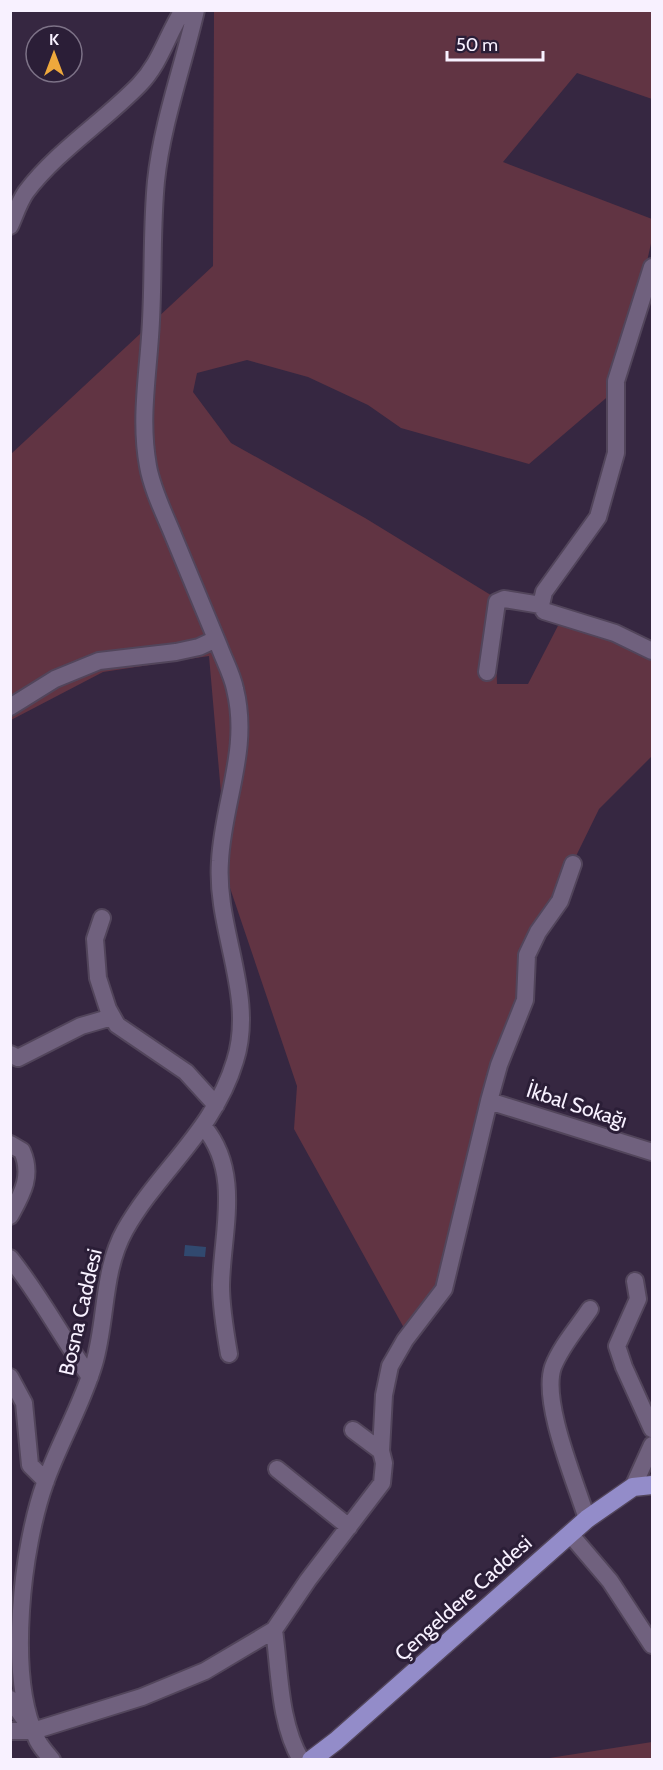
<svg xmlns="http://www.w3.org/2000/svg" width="663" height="1770" viewBox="0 0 663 1770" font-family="Cabin,sans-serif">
	<rect width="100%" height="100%" fill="#362741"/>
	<path fill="#613443" d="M214,11h438v88l-75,-26 -74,89 149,57v20l-33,148 -90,77 -128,-36 -33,-23 -60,-28 -61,-17 -50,13 -4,19 38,51 134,75 129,79 3,87h31l35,-68 89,31v109l-53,53 -64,131 -92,342 -34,55 -115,-208 3,-43 -68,-201 -20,-229 -106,16 -92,48v-266l202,-188z
		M652,1742v17h-109z"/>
	<path fill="#31496f" d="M185,1245l21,2 -1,10 -21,-1z"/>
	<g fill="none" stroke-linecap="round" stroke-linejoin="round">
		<g stroke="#52455b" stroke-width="20">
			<path id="minor" d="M10,226c5,-11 9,-24 16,-34 31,-41 77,-70 113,-107 22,-23 27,-48 44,-75
				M652,267l-36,114v72l-18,64 -54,75 -3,13 3,6 71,22 37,18
				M487,672l10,-70 7,-3 37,6
				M10,707l45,-28 44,-18 77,-9 23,-5 17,-8
				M102,918l-7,21 3,39 10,31 9,16 69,47 30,33
				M10,1054l8,4 63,-32 31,-9
				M489,1101l163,51
				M204,1127c38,46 18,105 17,158 0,23 4,46 8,69
				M10,1144l12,7c11,25 0,43 -12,65
				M10,1258c30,37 52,80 80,119
				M635,1281l3,18 -21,47 7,21 28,62
				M10,1377l14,26 6,62 16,16
				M353,1430l28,21
				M277,1469l72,58
				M633,1487l19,-42
				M587,1519c-11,-36 -46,-117 -34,-152 8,-21 25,-40 37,-58
				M570,1534l40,47 42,64
				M274,1630c6,43 5,92 27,130
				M10,1699l17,24
				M10,1731h23l109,-34 63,-26 69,-41 34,-50 74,-97 2,-20 -3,-12 3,-56 6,-29 15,-26 39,-51 45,-188 10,-36 26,-65 2,-45 11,-23 22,-31 13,-37
				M52,1760c-6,-8 -13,-14 -16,-23 -29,-62 -14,-190 9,-254 14,-40 37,-78 49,-119 13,-44 8,-93 31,-134 34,-60 89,-99 110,-169 21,-66 -20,-132 -15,-200 3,-59 30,-112 15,-172 -3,-15 -11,-29 -16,-43 -15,-37 -31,-74 -46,-111 -9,-22 -21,-46 -25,-69 -8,-44 -1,-85 2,-129 4,-51 1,-104 6,-156 6,-58 27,-114 40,-171"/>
		</g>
		<g stroke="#52455b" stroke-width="21">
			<path id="major" d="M311,1760l25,-19 251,-222 46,-32 19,-2"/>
		</g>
		<use href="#minor" stroke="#70617e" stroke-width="16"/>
		<use href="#major" stroke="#938cc9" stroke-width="18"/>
	</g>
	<g text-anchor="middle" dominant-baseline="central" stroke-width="6" stroke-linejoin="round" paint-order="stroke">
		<g font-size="21" fill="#f8f1ff" stroke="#2b1e37">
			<text transform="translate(577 1105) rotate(18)">İkbal Sokağı</text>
			<text transform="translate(80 1312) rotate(-77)">Bosna Caddesi</text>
			<text transform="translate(463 1598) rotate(-42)">Çengeldere Caddesi</text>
		</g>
	</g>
	<rect width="663" height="1770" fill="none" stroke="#f8f1ff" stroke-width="24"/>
	<g transform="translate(54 54)"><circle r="28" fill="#2b1e37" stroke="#7d7287" stroke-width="1.5"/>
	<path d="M0-4.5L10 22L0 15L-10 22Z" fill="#eea83c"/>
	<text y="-9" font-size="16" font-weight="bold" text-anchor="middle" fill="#f8f1ff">K</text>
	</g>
	<path d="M447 51v9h96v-9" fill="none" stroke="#f8f1ff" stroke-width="3"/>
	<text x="456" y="51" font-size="18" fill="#f8f1ff" stroke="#2b1e37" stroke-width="4.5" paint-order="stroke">50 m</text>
</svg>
